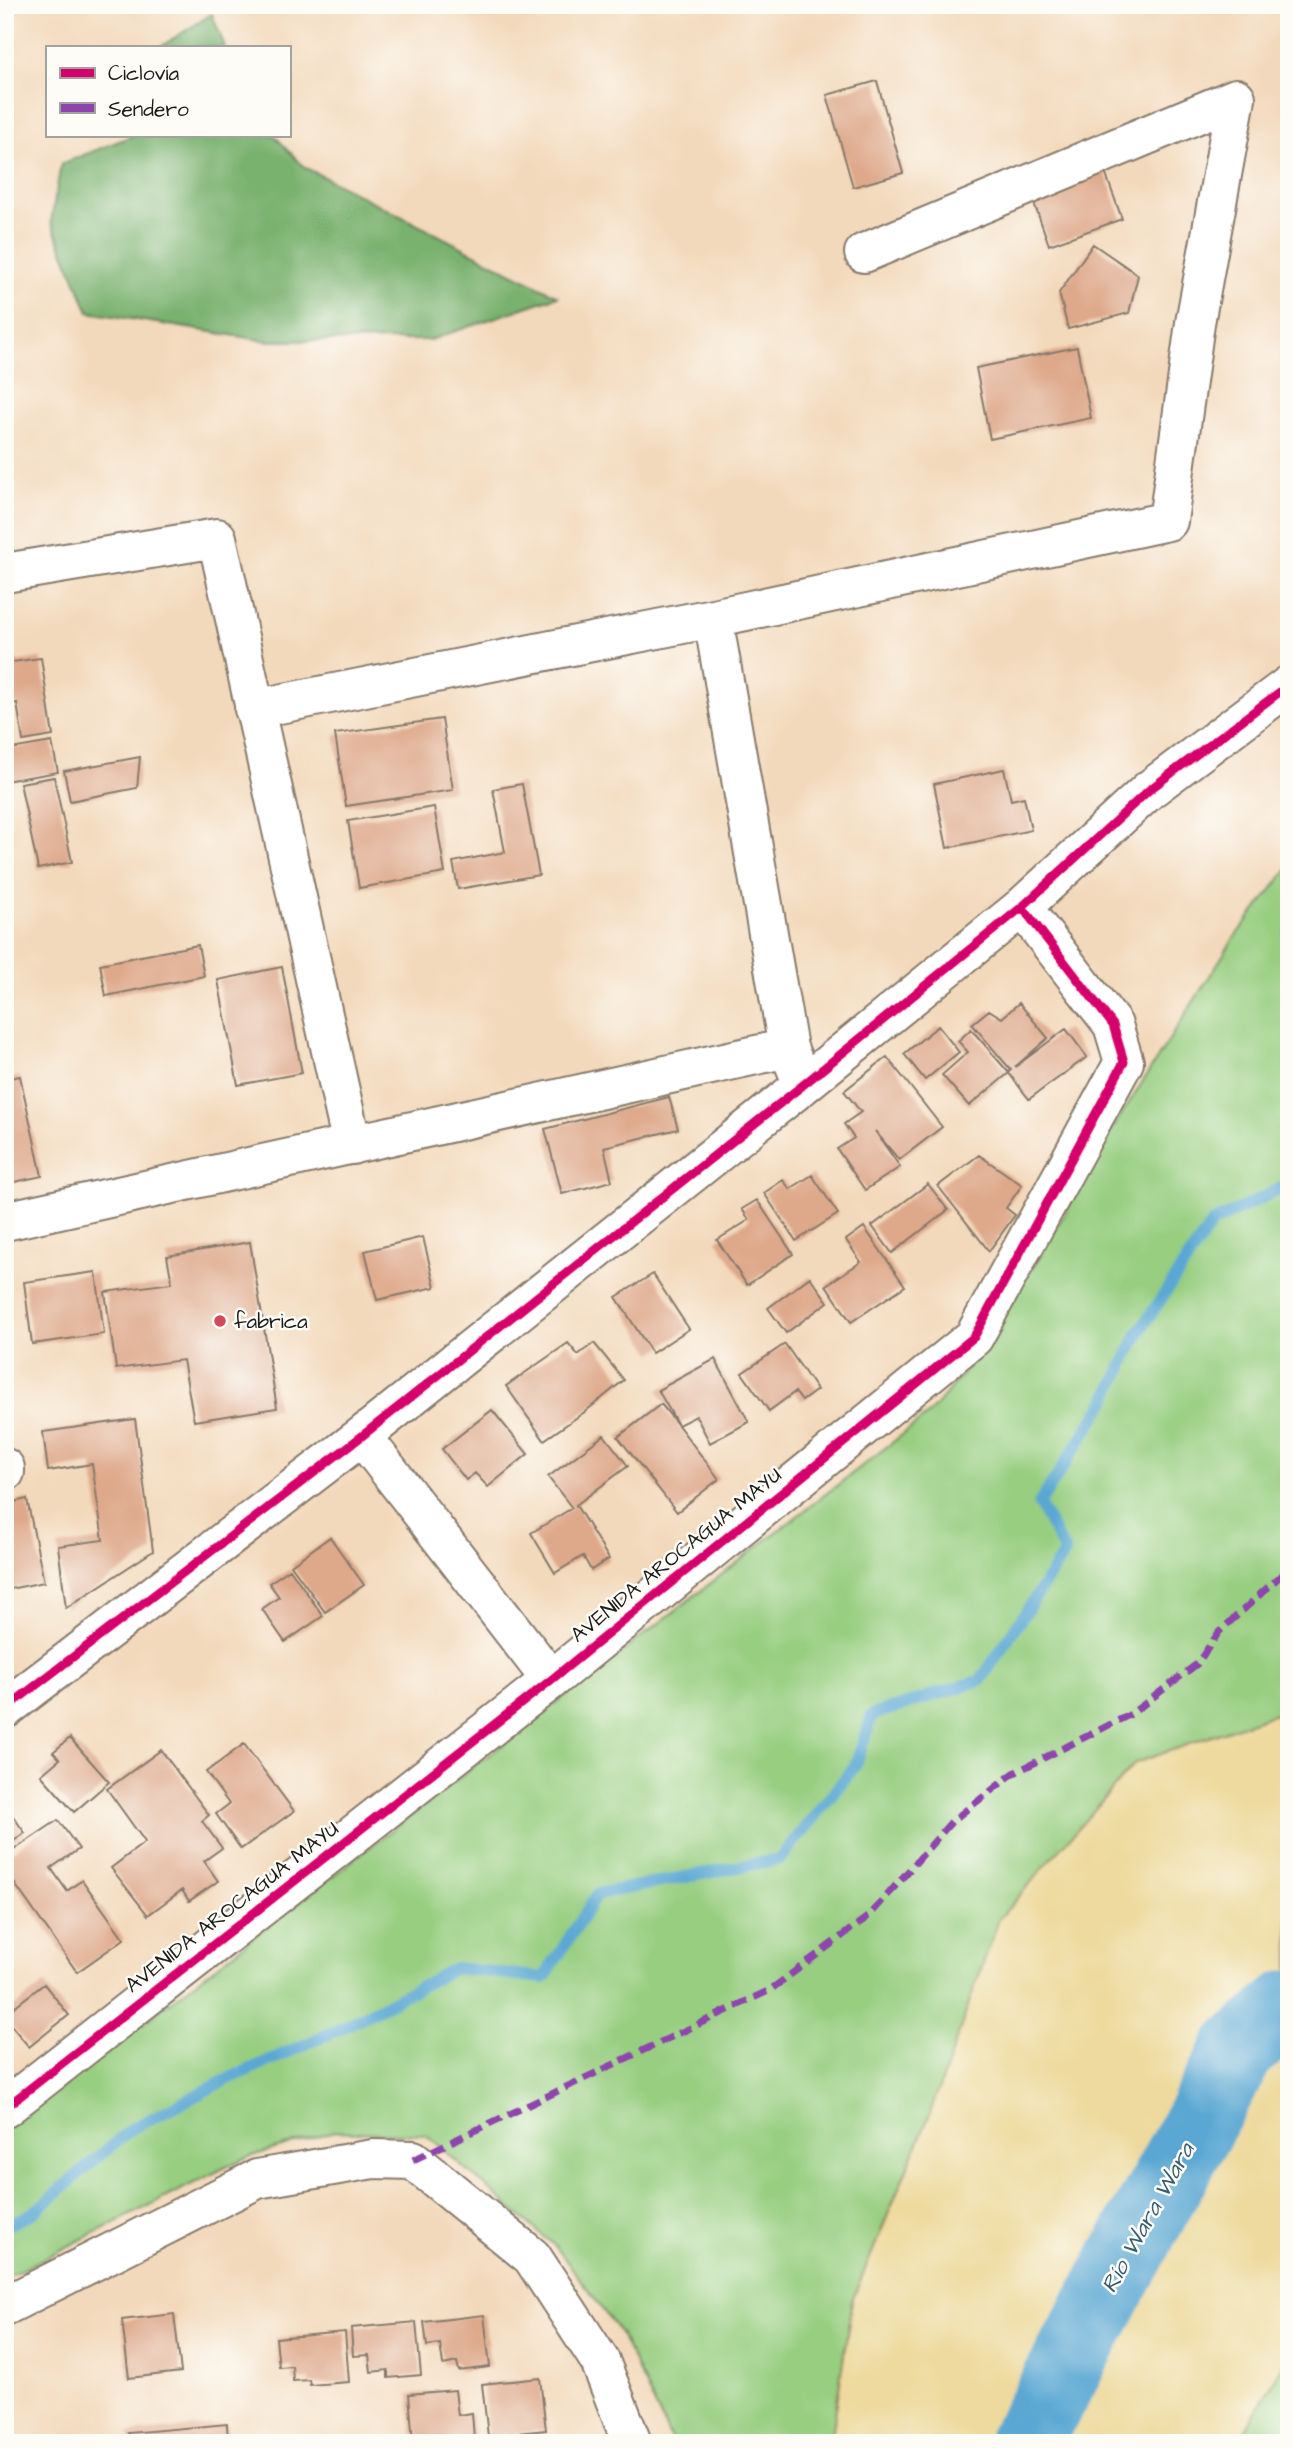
<svg xmlns="http://www.w3.org/2000/svg" width="1294" height="2448" viewBox="0 0 1294 2448" font-family="'Architects Daughter',sans-serif">
	<rect width="100%" height="100%" fill="#fdfcf7"/>
	<filter id="ink" filterUnits="userSpaceOnUse"><feTurbulence type="fractalNoise" baseFrequency=".0143" numOctaves="2"/><feDisplacementMap in="SourceGraphic" scale="14" xChannelSelector="R" yChannelSelector="G"/><feConvolveMatrix kernelMatrix="1 2 1 2 8 2 1 2 1" color-interpolation-filters="sRGB"/></filter>
	<filter id="wash" filterUnits="userSpaceOnUse"><feTurbulence type="fractalNoise" baseFrequency=".00686" numOctaves="4" result="noise"/><feDisplacementMap in="SourceGraphic" scale="28" xChannelSelector="R" yChannelSelector="G"/><feGaussianBlur stdDeviation="1.57" result="paint"/><feColorMatrix in="noise" values="0 0 0 0 0 0 0 0 0 0 0 0 0 0 0 0 0 1.4 0 .05"/><feComposite in="paint" operator="in"/></filter>
	<g filter="url(#wash)">
		<rect width="100%" height="100%" fill="#f3d9bb"/>
		<path fill="#97ce80" stroke="#5a754e" stroke-width="2" d="M1289,868v845l-17,2 -137,48 -207,356 -76,182 -21,142h-158l-53,-110 -64,-86 -130,-112 -92,-4 -92,28 -237,119v-148l924,-716 58,-69 27,-52 25,-34 71,-126 124,-195z
			M1289,2354v89h-51z"/>
		<path fill="#79b16e" stroke="#4a6645" stroke-width="2" d="M212,14l13,33h-65z
			M134,135h140l30,32 254,129 -128,44 -163,1 -178,-29 -38,-90 10,-58z"/>
		<path fill="#eeda9e" stroke="#857b5d" stroke-width="2" d="M1289,1713v641l-51,89h-407l21,-142 76,-182 71,-200 136,-156 137,-48z"/>
		<g fill="none" stroke-linecap="round" stroke-linejoin="round">
			<path stroke="#5aa7d3" stroke-width="12" d="M1289,934v43
				M5,2226l28,-13 98,-84 97,-50 114,-51 113,-60 89,10 53,-84 183,-35 75,-93 17,-51 109,-35 84,-128 -26,-48 66,-102 34,-70 73,-109 77,-39"/>
			<path stroke="#5aa7d3" stroke-width="74" d="M1025,2443l214,-393 50,-43"/>
		</g>
		<g id="blocks">
			<path fill="#dea88a" d="M877,81l26,92 -50,14 -26,-92z
				M1101,161l21,58 -73,26 -21,-59z
				M1093,244l45,31 -9,38 -61,16 -9,-36z
				M1077,347l14,71 -101,21 -14,-71z
				M41,658l12,78 -30,5 -6,-38 -12,2v-42z
				M442,719l11,71 -107,16 -11,-72z
				M52,742l6,30 -53,9v-31z
				M140,757l-3,31 -67,13 -6,-30z
				M1004,769l7,31 13,-3 7,33 -84,18 -13,-64z
				M54,777l18,85 -34,7 -18,-86z
				M522,784l17,91 -81,14 -5,-27 52,-10 -12,-63z
				M434,807l11,66 -86,15 -11,-67z
				M198,945l6,31 -98,20 -6,-32z
				M282,967l20,106 -64,12 -20,-105z
				M1019,1003l29,35 -33,29 51,-38 21,28 -58,42 -21,-27 3,-2 -39,-46 17,-14 13,8z
				M938,1026l21,26 -34,28 -21,-26z
				M971,1029l38,44 -40,33 -27,-31 26,-23 -10,-11z
				M887,1057l55,70 -43,33 -24,-29 25,36 -35,23 -28,-41 17,-11 -10,-14 17,-12 -17,-21z
				M20,1076l22,100 -37,8v-105z
				M669,1097l9,32 -74,18 8,34 -50,13 -17,-65z
				M979,1155l43,30 -16,23 9,7 -26,36 -51,-65z
				M812,1175l26,39 -42,27 -32,-48 19,-13 7,9z
				M928,1184l20,26 -56,43 -20,-27z
				M757,1200l36,54 -46,31 -30,-45 32,-20 -7,-11z
				M864,1227l41,59 -54,36 -25,-37 35,-23 -15,-22z
				M423,1237l12,50 -58,13 -12,-49z
				M250,1242l27,166 -83,13 -11,-61 -67,9 -11,-77 67,-9 -5,-27z
				M96,1272l8,62 -72,10 -8,-62z
				M653,1274l36,55 -37,24 -36,-56z
				M810,1277l18,25 -42,31 -18,-25z
				M568,1343l10,12 16,-12 30,37 -38,31 -42,29 -38,-54z
				M785,1344l32,46 -15,11 -7,-9 -26,19 -27,-38z
				M715,1359l34,63 -39,21 -14,-27 -18,9 41,54 -42,33 -59,-75 43,-33 17,21 -20,-35z
				M492,1410l36,44 -40,33 -13,-14 -9,7 -24,-31z
				M135,1419l18,132 -87,57 -8,-62 45,-6 -11,-76 -44,7 -5,-39z
				M604,1435l24,31 -52,39 33,54 -18,11 -8,-14 -28,17 -24,-40 41,-25 -24,-31z
				M27,1499l17,83 -39,8v-86z
				M330,1537l34,48 -39,27 -34,-47z
				M290,1569l33,47 -38,26 -23,-33 17,-12 -10,-14z
				M70,1738l39,44 -35,30 -33,-37 19,-16 -7,-7z
				M244,1744l50,67 -53,38 -25,-35 13,-10 -23,-32z
				M161,1750l48,65 -7,6 20,27 -18,13 14,20 -29,20 -7,-11 -34,25 -37,-47 34,-26 -38,-53z
				M5,1805l20,28 -20,14z
				M58,1820l21,29 -28,19 16,23 15,-11 42,59 -47,33 -72,-102v-14z
				M44,1984l25,31 -40,32 -24,-29v-4z
				M174,2314l7,58 -52,6 -7,-58z
				M484,2315l6,52 -31,4 -2,-9 -14,3 -3,-21 -13,2 -3,-24z
				M416,2322l5,53 -33,3v-8l-17,2 -2,-17 -16,1 -2,-28z
				M345,2332l4,50 -39,3 -1,-5 -16,1 -1,-15 -13,1 -3,-29z
				M540,2378l6,52 -58,6 -6,-52z
				M455,2390l3,25 14,-2 2,25 -61,5 -4,-49z
				M227,2424l1,19h-96l-4,-10z"/>
		</g>
	</g>
	<g filter="url(#ink)">
		<use href="#blocks" fill-opacity="0" stroke="#887a6c" stroke-width="2"/>
		<g fill="none" stroke-linecap="round" stroke-linejoin="round">
			<g stroke="#887a6c" stroke-width="42">
				<path id="minor" d="M864,253l372,-155
					M5,573l212,-35 135,607
					M713,618l75,430
					M254,709l459,-91 455,-97 27,-198 41,-225
					M5,1221l783,-173 15,37
					M362,1436l189,244
					M5,1468v4
					M5,1709l357,-273 441,-351 219,-178 127,-117 140,-105
					M5,2108l546,-428 423,-343 150,-275 -11,-37 -91,-118
					M5,2306l252,-127 116,-20 40,1 119,97 68,104 32,82"/>
			</g>
			<use href="#minor" stroke="#fff" stroke-width="38"/>
			<path stroke="#8e44ad" stroke-width="7" stroke-dasharray="14 7" stroke-linecap="butt" d="M413,2160l357,-170 100,-75 82,-94 62,-48 117,-59 66,-50 22,-32 70,-64"/>
			<g stroke="#fdfcf7" stroke-width="13">
				<path id="cycleway" d="M5,1709l357,-273 441,-351 219,-178 127,-117 140,-105
					M5,2108l546,-428 423,-343 150,-275 -11,-37 -91,-118"/>
			</g>
			<use href="#cycleway" stroke="#d6006c" stroke-width="9"/>
		</g>
	</g>
	<circle fill="#d1495b" stroke="#fdfcf7" stroke-width="2.5" cx="220" cy="1321" r="7"/>
	<g text-anchor="middle" dominant-baseline="central" stroke-width="5" stroke-linejoin="round" paint-order="stroke">
		<g font-size="21" fill="#1c1c1c" stroke="#fdfcf7" text-anchor="start">
			<text x="234" y="1321">fabrica</text>
		</g>
		<g font-size="21" fill="#1c1c1c" stroke="#fdfcf7">
			<text transform="translate(676 1555) rotate(-39)">AVENIDA AROCAGUA MAYU</text>
			<text transform="translate(232 1907) rotate(-38)">AVENIDA AROCAGUA MAYU</text>
		</g>
		<g font-size="23" font-style="italic" fill="#385b6e" stroke="#fdfcf7">
			<text transform="translate(1148 2218) rotate(-61)">Río Wara Wara</text>
		</g>
	</g>
	<rect width="1294" height="2448" fill="none" stroke="#fdfcf7" stroke-width="28"/>
	<rect x="46" y="46" width="245" height="91" fill="#fdfcf7" stroke="#a3a29f" stroke-width="2"/>
	<rect x="60" y="68" width="35" height="10" fill="#d6006c" stroke="#a3a29f" stroke-width="2"/>
	<text x="108" y="80" font-size="21" fill="#1c1c1c">Ciclovía</text>
	<rect x="60" y="103" width="35" height="10" fill="#8e44ad" stroke="#a3a29f" stroke-width="2"/>
	<text x="108" y="116" font-size="21" fill="#1c1c1c">Sendero</text>
</svg>
